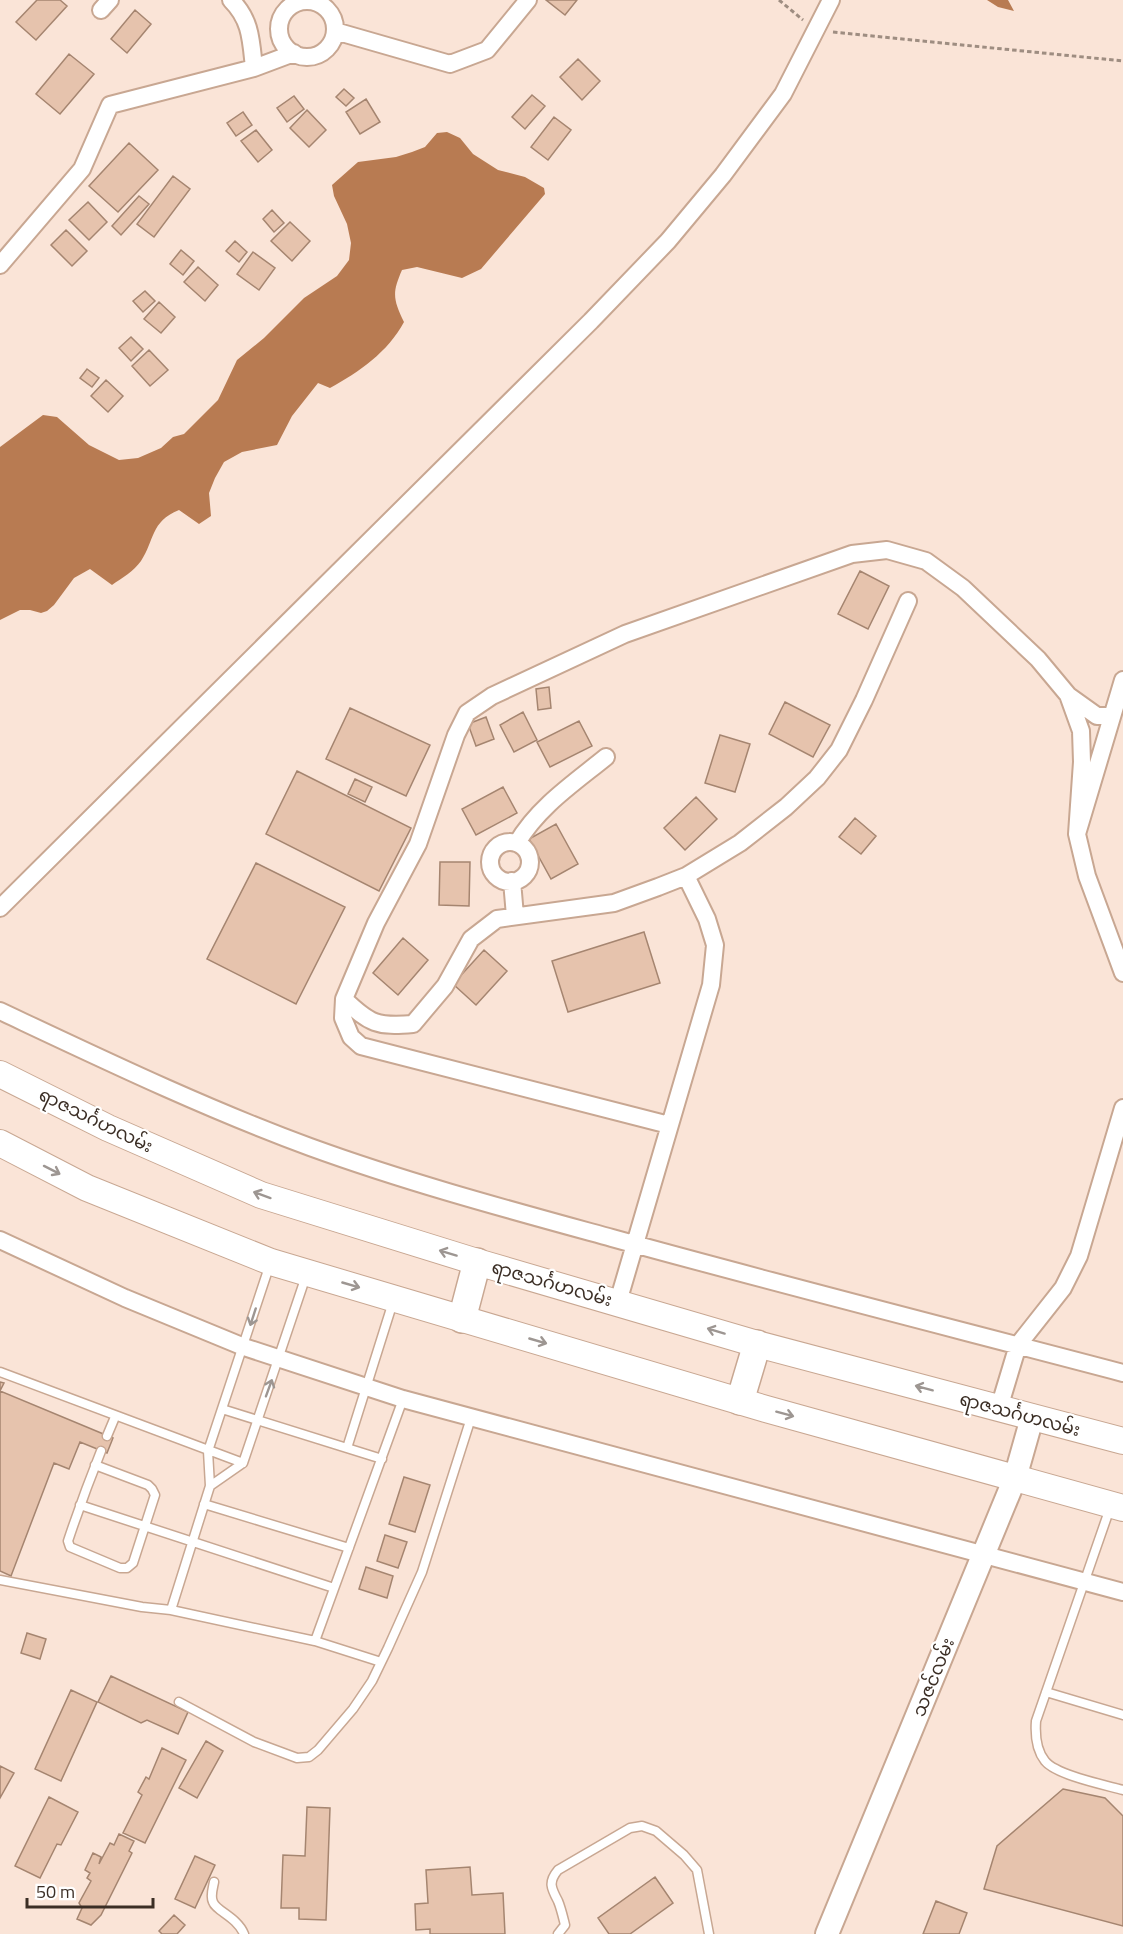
<svg xmlns="http://www.w3.org/2000/svg" width="1123" height="1934" viewBox="0 0 1123 1934" font-family="'Titillium Web','Noto Sans Myanmar',sans-serif">
	<rect width="100%" height="100%" fill="#fae4d7"/>
	<path fill="#b87b52" d="M987,0h21l6,11 -16,-4z
		M447,132l13,6 13,16 25,16 27,7 19,11 1,6 -64,75 -19,9 -45,-11 -15,3c-10,23 -9,29 2,52 -16,30 -45,50 -74,66l-12,-5 -26,33 -15,29 -35,7 -18,10 -9,16 -6,15 2,23 -12,8 -20,-14c-29,12 -24,30 -38,51 -7,10 -19,17 -29,24l-22,-16 -16,9 -20,27 -7,6 -6,2 -11,-3h-10l-20,10v-173l43,-32 14,2 32,28 30,15 19,-2 23,-10 12,-11 11,-3 34,-34 19,-40 27,-22 40,-40 33,-22 12,-16 2,-17 -4,-19 -13,-28 -2,-11 26,-23 38,-5 16,-5 13,-5 12,-14z"/>
	<path fill="#e6c3ad" stroke="#a58570" stroke-width="1.5" d="M37,0h23l7,6 -31,34 -20,-18z
		M546,0h31l-12,15z
		M135,10l16,14 -24,29 -16,-14z
		M69,54l25,20 -34,40 -24,-20z
		M578,59l22,22 -18,19 -22,-23z
		M344,89l10,9 -8,8 -10,-9z
		M532,95l13,11 -20,23 -13,-12z
		M294,96l10,13 -17,13 -10,-14z
		M366,99l14,23 -20,12 -14,-22z
		M307,110l19,20 -17,17 -19,-19z
		M243,112l9,13 -16,11 -9,-13z
		M554,117l17,13 -23,30 -17,-13z
		M256,130l16,20 -14,12 -17,-21z
		M129,143l29,27 -40,42 -29,-26z
		M173,176l17,13 -36,48 -17,-13z
		M139,196l10,8 -28,31 -9,-9z
		M88,202l19,20 -18,18 -20,-20z
		M272,210l12,13 -10,9 -11,-13z
		M290,222l20,19 -18,20 -21,-20z
		M66,230l21,21 -15,15 -21,-21z
		M235,241l12,11 -8,10 -13,-11z
		M181,250l13,11 -11,14 -13,-11z
		M253,252l22,16 -16,22 -22,-16z
		M198,267l20,18 -13,16 -21,-19z
		M145,291l10,10 -12,11 -10,-11z
		M159,302l16,15 -14,16 -17,-14z
		M131,337l12,12 -12,12 -12,-13z
		M149,350l19,20 -18,16 -18,-20z
		M87,369l12,9 -7,9 -12,-9z
		M106,380l17,16 -15,16 -17,-16z
		M860,571l29,15 -21,43 -30,-15z
		M549,687l2,21 -13,2 -2,-21z
		M785,702l45,23 -17,32 -44,-23z
		M350,708l80,37 -24,51 -80,-37z
		M523,712l14,28 -23,12 -14,-27z
		M486,717l8,22 -18,7 -8,-22z
		M579,721l13,25 -42,21 -13,-25z
		M720,735l30,9 -15,48 -30,-9z
		M297,771l114,57 -32,63 -113,-57z
		M355,779l17,8 -7,15 -17,-8z
		M503,787l14,26 -41,22 -14,-26z
		M696,797l21,22 -32,31 -21,-22z
		M855,818l21,18 -15,18 -22,-17z
		M556,824l22,40 -27,15 -22,-40z
		M440,862h30l-1,44 -30,-1z
		M256,863l89,44 -49,97 -89,-45z
		M644,932l16,51 -92,29 -16,-51z
		M403,938l25,22 -30,35 -25,-22z
		M484,950l23,21 -31,34 -23,-21z
		M0,1382l4,1 -4,8 113,47 -6,15 -27,-11 -11,27 -15,-6 -43,113 -11,-5z
		M404,1477l26,8 -15,47 -26,-8z
		M385,1535l22,7 -9,26 -21,-7z
		M366,1567l27,9 -6,22 -28,-9z
		M27,1633l19,6 -6,20 -19,-6z
		M111,1676l77,36 -10,22 -31,-14 -6,3 -43,-21z
		M71,1690l26,12 -36,79 -26,-12z
		M206,1741l17,10 -26,47 -18,-10z
		M162,1748l24,12 -41,83 -22,-10 19,-38 -4,-3 8,-15 3,2z
		M0,1766l14,7 -14,25z
		M1063,1789l42,9 18,18v110l-139,-37 13,-43z
		M49,1797l29,15 -17,33 -4,-1 -17,34 -25,-12z
		M307,1807l23,1 -4,112 -27,-1v-11h-18l2,-53 22,1z
		M119,1834l15,7 -5,10 3,2 -31,62 -10,10 -14,-6 5,-11 -3,-5 12,-22 -4,-3 3,-5 -5,-3 8,-17 8,4 -2,7 11,-21 4,2z
		M195,1856l20,9 -20,43 -20,-9z
		M470,1867l2,28 31,-2 2,41h-75v-5l-14,1 -1,-26 13,-1 -2,-33z
		M655,1877l18,26 -43,31h-21l-11,-16z
		M936,1901l31,12 -8,21h-36z
		M174,1915l11,10 -8,9h-15l-3,-3z"/>
	<g fill="none" stroke-linecap="round" stroke-linejoin="round">
		<g stroke="#c8a792" stroke-width="11">
			<path id="service" d="M0,1372l243,91
				M222,1409l160,50
				M107,1436l8,-19
				M347,1448l46,-146
				M95,1465l53,20 4,4 3,6 -22,68 -6,5h-7l-50,-21 -2,-6c10,-30 21,-60 33,-90
				M210,1486l33,-23 63,-187
				M204,1504l145,44
				M80,1505l254,83
				M1110,1508l-74,213c-1,14 0,29 9,40 11,14 60,24 78,29
				M0,1580l142,27 29,3 39,-124 -2,-35 62,-187
				M171,1610l144,31 66,21
				M315,1641l88,-242
				M1046,1692l77,23
				M179,1702l75,40 43,16 12,-1 9,-7 35,-41 19,-28 16,-33 34,-76 49,-154
				M214,1882c-1,6 -4,14 -1,20 3,9 24,15 31,32
				M558,1934l7,-9c-2,-8 -4,-17 -7,-24 -7,-13 -10,-19 0,-31l72,-42 12,-2 14,5 28,24 13,15 12,64"/>
		</g>
		<g stroke="#c8a792" stroke-width="20">
			<path id="minor" d="M231,0c20,20 20,40 23,68l40,-15
				M279 29a28 28 0 1 1 56 0a28 28 0 1 1-56 0Z
				M101,10l9,-10
				M335,31l115,33 37,-14 41,-50
				M0,265l82,-96 28,-64 144,-37
				M1123,680l-46,154 10,42 36,97
				M1069,696l28,20h15
				M490 862a20 20 0 1 1 40 0a20 20 0 1 1-40 0Z
				M517,843c21,-36 57,-60 89,-86
				M512,881l3,35
				M0,908l591,-587 77,-80 55,-66 60,-81 48,-94
				M344,999c26,25 33,28 69,25l32,-38 26,-47 26,-20 117,-16 44,-16 28,-11 54,-33 46,-36 31,-29 22,-28 25,-50 44,-99
				M0,1011c102,48 204,97 310,136 99,36 200,63 302,91 170,47 340,90 511,135
				M669,1125l-308,-79 -10,-9 -8,-19 1,-19 32,-76 42,-79 38,-109 11,-22 25,-17 133,-62 227,-80 35,-4 39,11 37,27 75,71 30,36 13,36 1,31 -5,72
				M0,1240l125,58 119,49 159,52 720,193
				M618,1302l93,-317 4,-40 -8,-26 -21,-43
				M999,1408l19,-63 45,-57 16,-32 44,-148"/>
		</g>
		<g stroke="#c8a792" stroke-width="26">
			<path id="secondary" d="M827,1934l188,-456 17,-60"/>
		</g>
		<g stroke="#c8a792" stroke-width="28">
			<path id="primary" d="M0,1074l108,54 153,67 216,67 280,82 366,97
				M0,1143l87,45 184,74 495,147 357,99"/>
		</g>
		<g stroke="#c8a792" stroke-width="30">
			<path id="trunk" d="M462,1319l15,-57
				M740,1401l17,-57"/>
		</g>
		<path stroke="#9e8d81" stroke-width="3" stroke-dasharray="4.5 3" stroke-linecap="butt" d="M779,0l24,20
			M833,32l290,29"/>
		<use href="#service" stroke="#fff" stroke-width="8"/>
		<use href="#minor" stroke="#fff" stroke-width="16"/>
		<use href="#secondary" stroke="#fff" stroke-width="22"/>
		<use href="#primary" stroke="#fff" stroke-width="26"/>
		<use href="#trunk" stroke="#fff" stroke-width="27"/>
	</g>
	<defs><path id="oneway-shaft" d="M-6 0H5M1.5-3L5.5 0L1.5 3" fill="none" stroke-width="1.6" stroke-linecap="round" stroke-linejoin="round" transform="scale(1.5)"/></defs>
	<g stroke="#9d9692">
		<use href="#oneway-shaft" transform="translate(52 1170) rotate(27)"/>
		<use href="#oneway-shaft" transform="translate(262 1195) rotate(-160)"/>
		<use href="#oneway-shaft" transform="translate(448 1253) rotate(-163)"/>
		<use href="#oneway-shaft" transform="translate(351 1285) rotate(16)"/>
		<use href="#oneway-shaft" transform="translate(253 1317) rotate(108)"/>
		<use href="#oneway-shaft" transform="translate(716 1331) rotate(-163)"/>
		<use href="#oneway-shaft" transform="translate(538 1341) rotate(16)"/>
		<use href="#oneway-shaft" transform="translate(269 1388) rotate(-70)"/>
		<use href="#oneway-shaft" transform="translate(924 1388) rotate(-165)"/>
		<use href="#oneway-shaft" transform="translate(785 1414) rotate(15)"/>
	</g>
	<g text-anchor="middle" dominant-baseline="central" stroke-width="4.5" stroke-linejoin="round" paint-order="stroke">
		<g font-size="18" fill="#3b2e25" stroke="#fff">
			<text transform="translate(96 1120) rotate(26)">ရာဇသင်္ဂဟလမ်း</text>
			<text transform="translate(552 1283) rotate(16)">ရာဇသင်္ဂဟလမ်း</text>
			<text transform="translate(1020 1414) rotate(15)">ရာဇသင်္ဂဟလမ်း</text>
			<text transform="translate(933 1677) rotate(-68)">သဇင်လမ်း</text>
		</g>
	</g>
	<path d="M27 1898v9h126v-9" fill="none" stroke="#3b2e25" stroke-width="3"/>
	<text x="36" y="1898" font-size="18" fill="#3b2e25" stroke="#ffffff" stroke-width="4.5" paint-order="stroke">50 m</text>
</svg>
